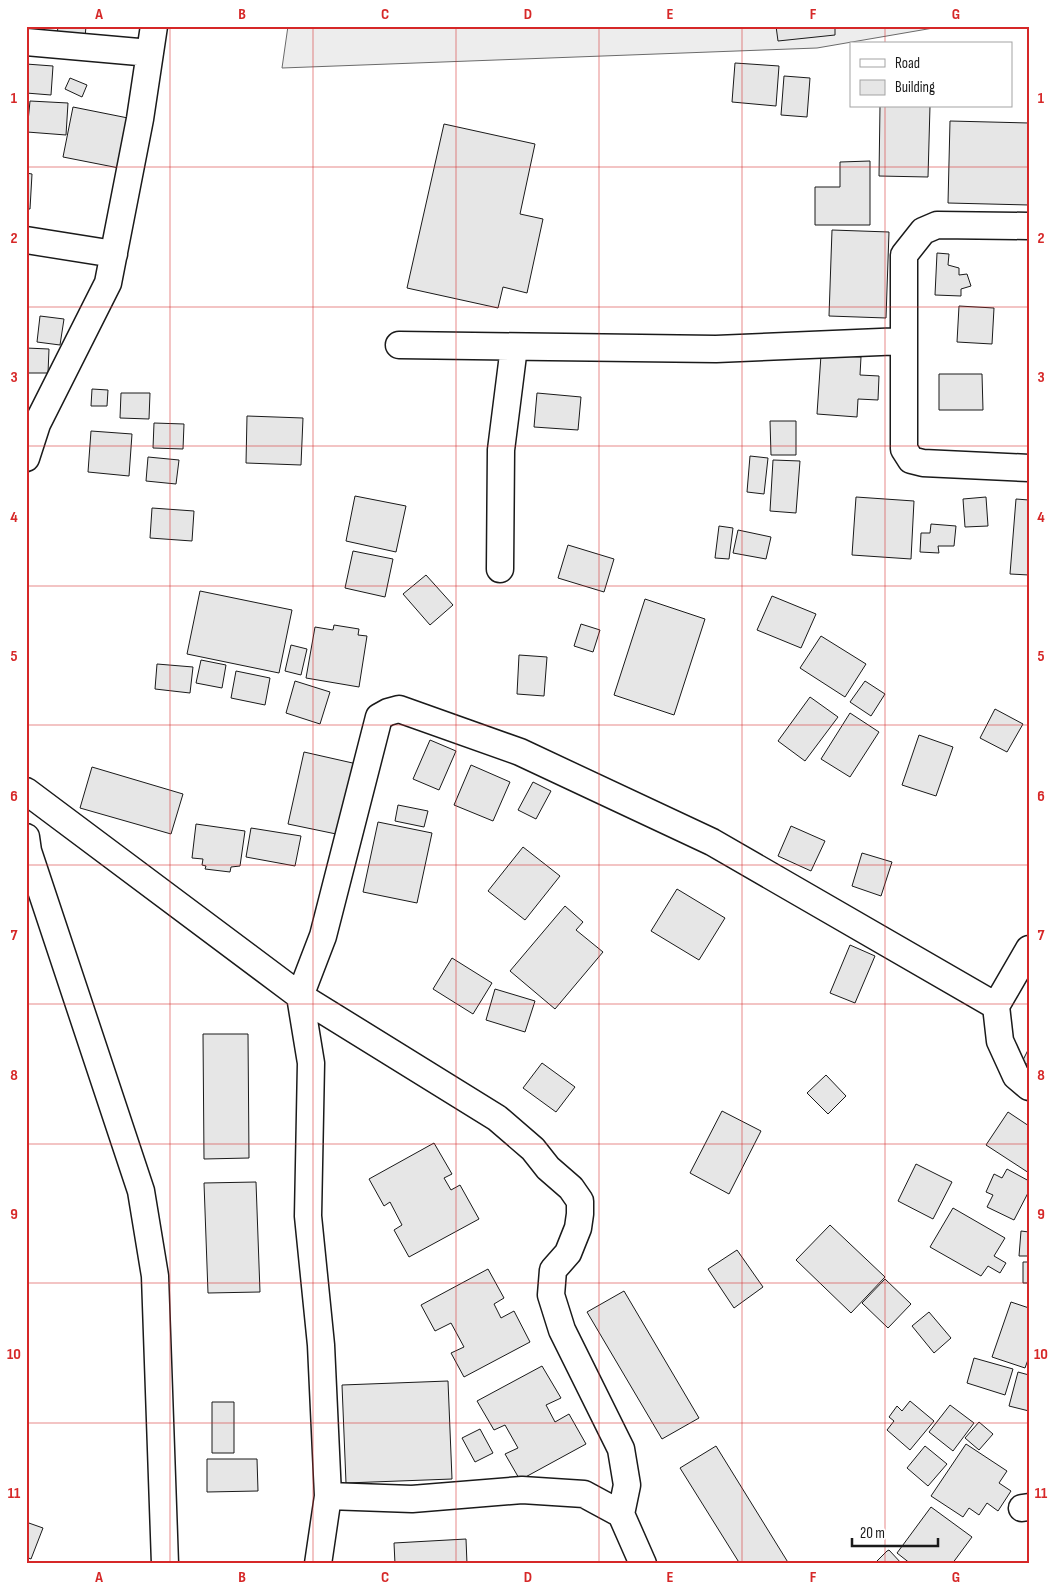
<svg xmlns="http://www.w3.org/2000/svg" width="1055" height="1590" viewBox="0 0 1055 1590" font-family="'Sofia Sans Condensed',sans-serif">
	<rect width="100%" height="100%" fill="#fff"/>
	<path fill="#ededed" stroke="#6a6a6a" d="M288,26h657l-128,22 -535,20z"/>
	<path fill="#e6e6e6" stroke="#1a1a1a" d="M58,26h28l-1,12 -28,-2z
		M776,26h59v9l-57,6z
		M735,63l44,3 -3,40 -44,-4z
		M26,64l27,2 -2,29 -25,-2z
		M784,76l26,2 -3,39 -26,-2z
		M70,78l17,7 -5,12 -17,-8z
		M30,101l38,2 -2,32 -39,-3z
		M880,106h50l-2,71 -49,-1z
		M73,107l60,12 -9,50 -61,-12z
		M950,121l79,2v82l-81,-2z
		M444,124l91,20 -15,70 23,5 -16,74 -24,-6 -5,21 -91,-20z
		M870,161v64h-55v-38h25v-25z
		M26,173l6,1 -2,35h-4z
		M832,230l57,2 -3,86 -57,-2z
		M937,253l12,1 -1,11 11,3v7l8,-1 4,12 -10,3v7l-26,-1z
		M959,306l35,2 -2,36 -35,-2z
		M40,316l24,3 -4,26 -23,-3z
		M26,348l23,1 -1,24h-22z
		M821,355l40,2 -1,18 19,1 -1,24 -20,-1 -1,18 -40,-3z
		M939,374h43l1,36h-44z
		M92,389l16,1 -1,16h-16z
		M121,393h29l-1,26 -29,-1z
		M537,393l44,4 -3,33 -44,-3z
		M247,416l56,2 -2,47 -55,-2z
		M770,421h26v34h-25z
		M154,423l30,1 -1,25 -30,-1z
		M91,431l41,3 -3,42 -41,-4z
		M750,456l18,2 -4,36 -17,-2z
		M148,457l31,3 -3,24 -30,-3z
		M773,460l27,1 -4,52 -26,-2z
		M355,496l51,10 -10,46 -50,-11z
		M856,497l58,4 -3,58 -59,-4z
		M986,497l2,29 -23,1 -2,-28z
		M1016,499l13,1v75l-19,-1z
		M152,508l42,3 -2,30 -42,-3z
		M931,524l25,2 -2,20h-16l1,7 -19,-1 1,-19h9z
		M719,526l14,2 -4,31 -14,-1z
		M738,530l33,7 -5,22 -33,-6z
		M568,545l46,14 -10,33 -46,-14z
		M353,551l40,8 -8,38 -40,-9z
		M426,575l27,30 -23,20 -27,-31z
		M200,591l92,19 -13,63 -92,-19z
		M772,596l44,18 -15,34 -44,-18z
		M645,599l60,20 -31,96 -60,-20z
		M581,624l19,6 -7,22 -19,-6z
		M334,625l25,4 -1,6 9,1 -8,51 -53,-9 9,-51 18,3z
		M821,636l45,28 -21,33 -45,-29z
		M291,645l16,4 -6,26 -16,-4z
		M519,655l28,2 -3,39 -27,-2z
		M201,660l25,5 -4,23 -26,-5z
		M157,664l36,3 -3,26 -35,-4z
		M236,671l34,7 -5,27 -34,-7z
		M295,681l35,11 -10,32 -34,-11z
		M865,681l20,13 -14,22 -21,-14z
		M810,697l28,20 -33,44 -27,-20z
		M995,709l28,15 -16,28 -27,-14z
		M850,713l29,19 -29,45 -29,-18z
		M919,735l34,12 -17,49 -34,-11z
		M430,740l26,11 -17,39 -26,-11z
		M304,752l53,12 -16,71 -53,-11z
		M471,765l39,17 -17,39 -39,-16z
		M92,767l91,27 -12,40 -91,-26z
		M533,782l18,9 -15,28 -18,-9z
		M398,805l30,6 -4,16 -29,-6z
		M378,822l54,11 -15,70 -54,-11z
		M196,824l49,7 -5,35 -9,1 -1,5 -25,-3 1,-3 -4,-1 1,-6 -11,-1z
		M791,826l34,15 -14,30 -33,-15z
		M251,828l50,8 -6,30 -49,-9z
		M523,847l37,29 -35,44 -37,-29z
		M862,853l30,9 -11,34 -29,-10z
		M677,889l48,29 -26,42 -48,-29z
		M565,906l18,16 -7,8 27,22 -48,57 -45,-38z
		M850,945l25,11 -20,47 -25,-10z
		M452,958l40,25 -19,31 -40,-25z
		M495,989l40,12 -10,31 -39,-12z
		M203,1034h45l1,124 -45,1z
		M1029,1048v17l-7,-3z
		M542,1063l33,24 -19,25 -33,-24z
		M826,1075l20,21 -18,18 -21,-21z
		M722,1111l39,20 -32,63 -39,-21z
		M1008,1112l21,14v47l-43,-28z
		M434,1143l18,31 -8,4 7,12 9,-5 19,34 -70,38 -15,-27 8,-5 -12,-23 -6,4 -15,-27z
		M916,1164l36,18 -19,37 -35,-18z
		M1007,1169l22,12v10l-15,29 -27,-13 6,-12 -7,-3 8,-18 8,4z
		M256,1182l4,110 -52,1 -4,-110z
		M953,1208l52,30 -11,18 12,7 -6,10 -12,-7 -7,10 -51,-29z
		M830,1225l55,52 -34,36 -55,-53z
		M1021,1231l8,1v24h-10z
		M737,1250l26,37 -29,21 -26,-39z
		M1023,1262h6v21h-6z
		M488,1269l16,29 -10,6 7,14 13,-7 16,31 -66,35 -13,-24 13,-6 -13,-24 -16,8 -14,-26z
		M885,1279l26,25 -23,24 -26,-25z
		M624,1291l75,127 -37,21 -75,-127z
		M1011,1302l18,6v49l-4,11 -33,-11z
		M929,1312l22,26 -17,15 -22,-27z
		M974,1358l39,11 -8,26 -38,-12z
		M542,1366l19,32 -15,7 9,17 14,-8 17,30 -66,36 -15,-26 13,-6 -13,-23 -11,5 -17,-29z
		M1018,1372l11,3v36l-20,-5z
		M448,1381l4,98 -106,4 -4,-98z
		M910,1401l24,20 -24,29 -23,-20 7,-9 -5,-4 8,-11 5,5z
		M212,1402h22v51h-22z
		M950,1405l24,18 -21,28 -24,-19z
		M979,1422l14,12 -14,16 -14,-12z
		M480,1429l13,24 -18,9 -13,-24z
		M966,1444l41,27 -8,12 12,8 -13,20 -11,-8 -8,12 -10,-7 -6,9 -32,-21z
		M716,1446l73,118h-49l-60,-96z
		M925,1446l22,18 -19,22 -21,-18z
		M207,1459h50l1,32 -51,1z
		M931,1507l41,30 -20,27h-41l-14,-11z
		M26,1522l17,6 -12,31 -5,-2z
		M466,1539l1,25h-72l-1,-21z
		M889,1550l13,14h-28l13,-13z"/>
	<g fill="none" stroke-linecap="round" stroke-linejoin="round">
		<g stroke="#1a1a1a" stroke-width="29">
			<path id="minor" d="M26,42l124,11
				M1029,226l-92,-1 -14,6 -19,24v194l7,11 12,3 106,5
				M26,240l88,14
				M399,345l317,4 188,-8
				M26,458l11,-34 71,-141 32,-164 14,-93
				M500,569l1,-119 13,-103
				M26,791l274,205 11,67 -3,153 13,129 7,151 -10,68
				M26,837l2,14 113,340 14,85 10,288
				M996,1006l33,-57
				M328,1496l84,3 110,-9 62,4 37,20 22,50
				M1022,1508l7,-1
				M621,1514l6,-29 -6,-36 -59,-119 -11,-35 2,-25 15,-17 10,-25 2,-14v-13l-9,-13 -23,-20 -15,-19 -36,-31 -197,-122 23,-60 56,-219 9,-5 11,-3 121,43 192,90 284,164 4,35 16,35 13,11"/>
		</g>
		<use href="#minor" stroke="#fff" stroke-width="26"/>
	</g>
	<path fill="none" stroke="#d62828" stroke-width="1" stroke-opacity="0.55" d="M170,26v1538M313,26v1538M456,26v1538M599,26v1538M742,26v1538M885,26v18M885,106v1458M26,167h1003M26,307h1003M26,446h1003M26,586h1003M26,725h1003M26,865h1003M26,1004h1003M26,1144h1003M26,1283h1003M26,1423h1003"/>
	<rect width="1055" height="1590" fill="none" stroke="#ffffff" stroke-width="55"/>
	<rect x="850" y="42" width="162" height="65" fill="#ffffff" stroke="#a3a3a3"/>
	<rect x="860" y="59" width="25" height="8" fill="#ffffff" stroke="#a3a3a3"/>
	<text x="895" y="68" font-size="15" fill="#1a1a1a">Road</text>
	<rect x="860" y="80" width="25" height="15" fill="#e6e6e6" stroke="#a3a3a3"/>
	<text x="895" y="92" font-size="15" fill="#1a1a1a">Building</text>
	<path d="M852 1538v8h86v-8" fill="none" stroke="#1a1a1a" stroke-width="2.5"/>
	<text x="860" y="1538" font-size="15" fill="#1a1a1a" stroke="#ffffff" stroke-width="4" paint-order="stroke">20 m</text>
	<rect x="28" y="28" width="1000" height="1534" fill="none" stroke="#d62828" stroke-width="2"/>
	<g font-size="16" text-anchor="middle" font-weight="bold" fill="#d62828">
		<text x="99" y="19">A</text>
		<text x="242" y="19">B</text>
		<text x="385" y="19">C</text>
		<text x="528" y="19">D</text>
		<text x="670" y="19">E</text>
		<text x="813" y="19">F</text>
		<text x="956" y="19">G</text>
		<text x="14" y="103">1</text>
		<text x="1041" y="103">1</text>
		<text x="14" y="243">2</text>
		<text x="1041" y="243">2</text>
		<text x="14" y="382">3</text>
		<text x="1041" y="382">3</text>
		<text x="14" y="522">4</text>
		<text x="1041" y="522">4</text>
		<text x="14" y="661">5</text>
		<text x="1041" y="661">5</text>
		<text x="14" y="801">6</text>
		<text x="1041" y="801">6</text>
		<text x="14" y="940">7</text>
		<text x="1041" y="940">7</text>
		<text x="14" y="1080">8</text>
		<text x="1041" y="1080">8</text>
		<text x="14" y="1219">9</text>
		<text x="1041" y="1219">9</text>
		<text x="14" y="1359">10</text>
		<text x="1041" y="1359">10</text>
		<text x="14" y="1498">11</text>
		<text x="1041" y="1498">11</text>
		<text x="99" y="1582">A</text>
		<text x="242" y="1582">B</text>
		<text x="385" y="1582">C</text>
		<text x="528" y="1582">D</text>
		<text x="670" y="1582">E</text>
		<text x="813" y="1582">F</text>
		<text x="956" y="1582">G</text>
	</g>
</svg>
